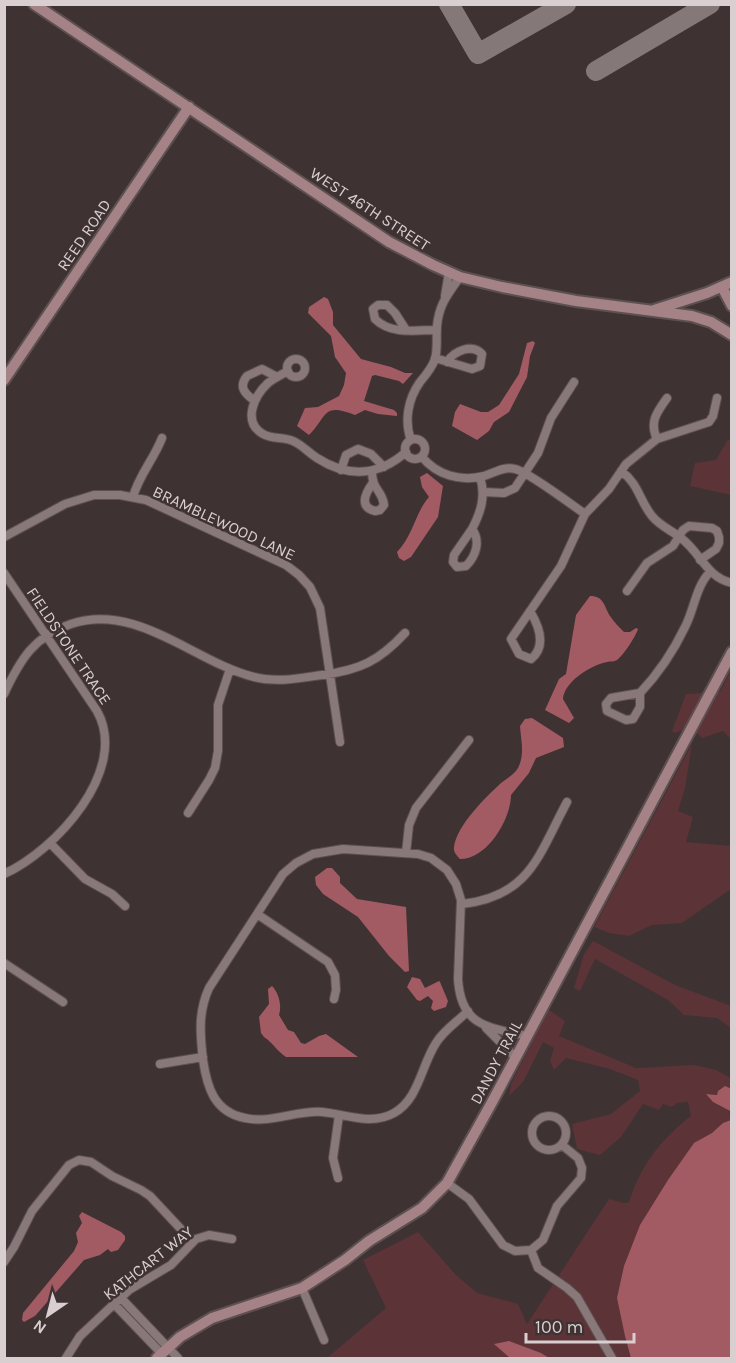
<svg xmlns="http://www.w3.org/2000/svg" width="736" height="1363" viewBox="0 0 736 1363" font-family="Karla,sans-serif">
	<rect width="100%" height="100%" fill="#3f3233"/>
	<path fill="#5c3337" d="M731,439v56l-41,-9 5,-23 21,-3 11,-19z
		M731,670v69l-8,-8 -21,7 -4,-4 -15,-4 -8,3 -3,-2 14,-37 34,-2z
		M692,744l-7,44 -7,23 15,6 -7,25 45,4v43l-49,34 -30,2 -23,11 -20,-3 -15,-6z
		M593,941l82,44 56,21v22l-14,-10 -33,-3 -16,-15 -73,-41 -15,32 -6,-3 10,-34z
		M548,1009l17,12 -6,15 77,32 58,-3 22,5 15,8v11l-6,-3 -7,9 -11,-1 6,8 16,9 2,8v239h-404l59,-50 -23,-48 55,-28 38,43 21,18 41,11 9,20 82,-125 15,4 5,-1c12,-37 31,-62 62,-86l-3,-14 -11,1 -5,4 -9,-3 -4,6 -16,-6 -22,33 -21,18 -23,-6 -5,-25 39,-10 29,-23 -2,-11 -28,-11 -44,-11 -12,12 -4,-9 4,-13 -11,-6 -20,40 -14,14 2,-12z"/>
	<path fill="#a25b63" d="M324,297l4,2 5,13v13l28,34 30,8 14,6h8l-10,11 -4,-3 -24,-6 -3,1 -8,25 30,9 3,3v3l-19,-2 -13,-4 -10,5c-33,-13 -27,1 -46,20l-12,-9 8,-18 13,-1 21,-11 5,-11 2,-12 -11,-16 -4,-21 -23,-23 1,-6z
		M533,341l2,2 -5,13 -3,21 -18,35 -15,10 -5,9 -12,9 -25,-14 3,-14 5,-8 21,8h7l11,-7 20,-31 8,-31z
		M427,473l16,13 -5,31 -27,40 -7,4 -5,-3 -2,-6c16,-16 18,-39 32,-55l-7,-10 -2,-10z
		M590,596c14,0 14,10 20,20 4,6 9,11 14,16h6l6,-4 2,1c-2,7 -15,27 -21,31 -3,2 -6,1 -10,2 -16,3 -43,20 -44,37l11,19 -5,5 -24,-13 14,-31 7,-5 10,-59z
		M532,718l31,20 1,9 -28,11 -7,15 -18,22c0,23 -23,64 -51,64 -3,-3 -7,-7 -6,-12 3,-22 31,-49 47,-64 6,-5 13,-8 17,-15 7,-14 3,-27 2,-42l5,-7z
		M327,868h5l8,9v6l17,16 49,8 3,64 -4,1 -16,-16 -31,-39 -35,-23 -7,-9 -1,-8z
		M412,977l8,2 5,9 14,-7 1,1 8,19 -2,6 -12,4 -3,-3 2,-7 -5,-5 -8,5 -3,-1 -10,-13z
		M272,986c7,7 10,20 7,29l9,15 6,2 7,11 4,1 14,-8 7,-2 32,23h-72c-9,-6 -12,-13 -22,-20l-3,-4 -2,-16 10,-13 -1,-15z
		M725,1086l7,3 -1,269h-100l-6,-22 -8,-38 7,-32 16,-41 28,-45 26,-37 18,-10 11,-10 8,-3 -1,-9 -17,-9 -7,-8 11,1 1,-4z
		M82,1212l39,20 4,4v4l-7,10 -7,2 -3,-3 -8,6 -16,5 -49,56 -11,6 -2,-2 1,-7 51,-62 4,-9 -2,-9 6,-10 -3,-7z
		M509,1341l32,12 8,5h-39l-16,-14z"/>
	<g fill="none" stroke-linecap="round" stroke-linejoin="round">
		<path stroke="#847879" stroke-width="20" d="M449,4l29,50 88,-50
			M596,71l114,-67"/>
		<g stroke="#5c5051" stroke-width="10">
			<path id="street" d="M445,296l4,-24
				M406,330l-11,-17 -8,-8h-9l-5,4 2,10c16,16 41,11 62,11
				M435,358l37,11 8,-3 2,-12c-10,-11 -28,-3 -35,8
				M287 368a9 9 0 1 1 18 0a9 9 0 1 1-18 0Z
				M288,371c-7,4 -14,7 -20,12 -14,13 -26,39 -5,51 10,6 22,2 32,8 8,4 14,11 22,16 31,20 62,18 89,-6
				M255,401c-10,-7 -17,-14 -8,-25l15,-7 15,8
				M657,439c-8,-17 0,-27 10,-41
				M405 449a10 10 0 1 1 20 0a10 10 0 1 1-20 0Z
				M411,440c-7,-19 -3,-41 9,-58 6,-7 12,-14 15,-23 3,-11 1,-22 2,-33 2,-22 11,-32 23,-49
				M422,457c15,18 38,25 62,19 10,-3 20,-10 31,-7 12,2 57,36 70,45
				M341,470l5,-15 12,-6 13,5 13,13
				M621,471c18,13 18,29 31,45 8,10 19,14 29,22 20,15 25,39 51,45
				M372,484c-7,10 -13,23 3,27l5,-1 4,-5c-2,-16 -12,-14 -12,-34
				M483,492l21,1 11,-5 23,-35 13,-35 23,-36
				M133,497c6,-22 21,-38 29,-59
				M472,529c9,12 4,27 -6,37l-9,1 -4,-5 1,-7z
				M472,529c9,-17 14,-33 8,-52
				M4,537l61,-33 29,-9h26l26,5 140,65 13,10 11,12 10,21 20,134
				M4,573l93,138c33,59 -42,140 -93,163
				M627,591l20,-28 26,-17 10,-16 6,-4 23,2 5,3 2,6v6l-3,6 -16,11
				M530,611c9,15 17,35 1,48l-12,-5 -8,-15 50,-73 24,-52 24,-25 17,-25 31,-25 52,-17 4,-6 4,-18
				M640,693c18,-19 34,-43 45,-66 9,-17 11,-41 25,-55
				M640,693v14l-7,12 -7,1 -19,-9 -1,-7 5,-6z
				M4,694c16,-34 30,-58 67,-70 66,-22 123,38 183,53 23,6 46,1 68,-2 38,-5 57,-14 83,-42
				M188,813l21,-33 6,-12 3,-17v-46l12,-36
				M50,843l35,36 27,15 13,12
				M406,853l3,-28 7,-17 53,-68
				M462,904c68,-8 76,-48 105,-102
				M257,914l71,48 7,13 1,15 -2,9
				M4,963l59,39
				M468,1011c-11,11 -24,19 -32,32 -15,23 -17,56 -42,70 -23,13 -48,1 -72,-1 -25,-2 -52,12 -77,6 -31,-6 -38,-31 -42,-58 -3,-26 -5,-48 6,-72l74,-114 13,-11 17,-9 30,-5 75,5 13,4 16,12 9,14 5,16 -3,79c3,48 30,48 69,57
				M486,1028l29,29
				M160,1064l43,-7
				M532 1133a17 17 0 1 1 34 0a17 17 0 1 1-34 0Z
				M338,1178l-5,-20 6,-43
				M447,1183l22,16 34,46 12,6 16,-1 12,-10 14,-34 24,-28 1,-10 -4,-10 -16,-13
				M531,1250l7,18 29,20 10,9 35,61
				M4,1262l10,-15 18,-36 37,-46 10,-5 12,2 21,14 29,14 9,6 43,46
				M302,1288l22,52
				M121,1298l57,60
				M114,1304l48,50
				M66,1358l14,-22 49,-46 42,-25 25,-26 13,-4 23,4"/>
		</g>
		<g stroke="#5c5051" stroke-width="14">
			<path id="secondary" d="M34,4l355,238 44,23 27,12 42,10 74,14 116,15 19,6 21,13
				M722,287l10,19
				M654,310l53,-17 25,-11
				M4,380l185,-273
				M157,1358l23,-21 32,-19 90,-30 43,-28 24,-19 53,-33 25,-25 44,-79 241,-452"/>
		</g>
		<use href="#street" stroke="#887879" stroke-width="8"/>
		<use href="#secondary" stroke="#a58285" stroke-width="10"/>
	</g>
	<g text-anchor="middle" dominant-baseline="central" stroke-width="5" stroke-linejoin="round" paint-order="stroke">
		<g font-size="16" fill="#d9cfd0" stroke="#3f3233">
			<text transform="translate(370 209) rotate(33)">WEST 46TH STREET</text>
			<text transform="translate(84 235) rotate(-56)">REED ROAD</text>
			<text transform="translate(224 523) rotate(25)">BRAMBLEWOOD LANE</text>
			<text transform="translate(69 646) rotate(56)">FIELDSTONE TRACE</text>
			<text transform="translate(496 1062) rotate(-62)">DANDY TRAIL</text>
			<text transform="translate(148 1263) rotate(-38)">KATHCART WAY</text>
		</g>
	</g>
	<rect width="736" height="1363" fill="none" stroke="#d9cfd0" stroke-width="12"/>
	<g transform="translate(48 1315) rotate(215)" stroke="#3f3233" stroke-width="4.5" paint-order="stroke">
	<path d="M0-4.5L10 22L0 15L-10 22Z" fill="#d9cfd0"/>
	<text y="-9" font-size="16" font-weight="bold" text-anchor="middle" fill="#d9cfd0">N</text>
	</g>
	<path d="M526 1333v9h108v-9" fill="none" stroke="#d9cfd0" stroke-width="3"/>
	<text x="535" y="1333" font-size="18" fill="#d9cfd0" stroke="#3f3233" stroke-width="4.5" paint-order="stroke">100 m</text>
</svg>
